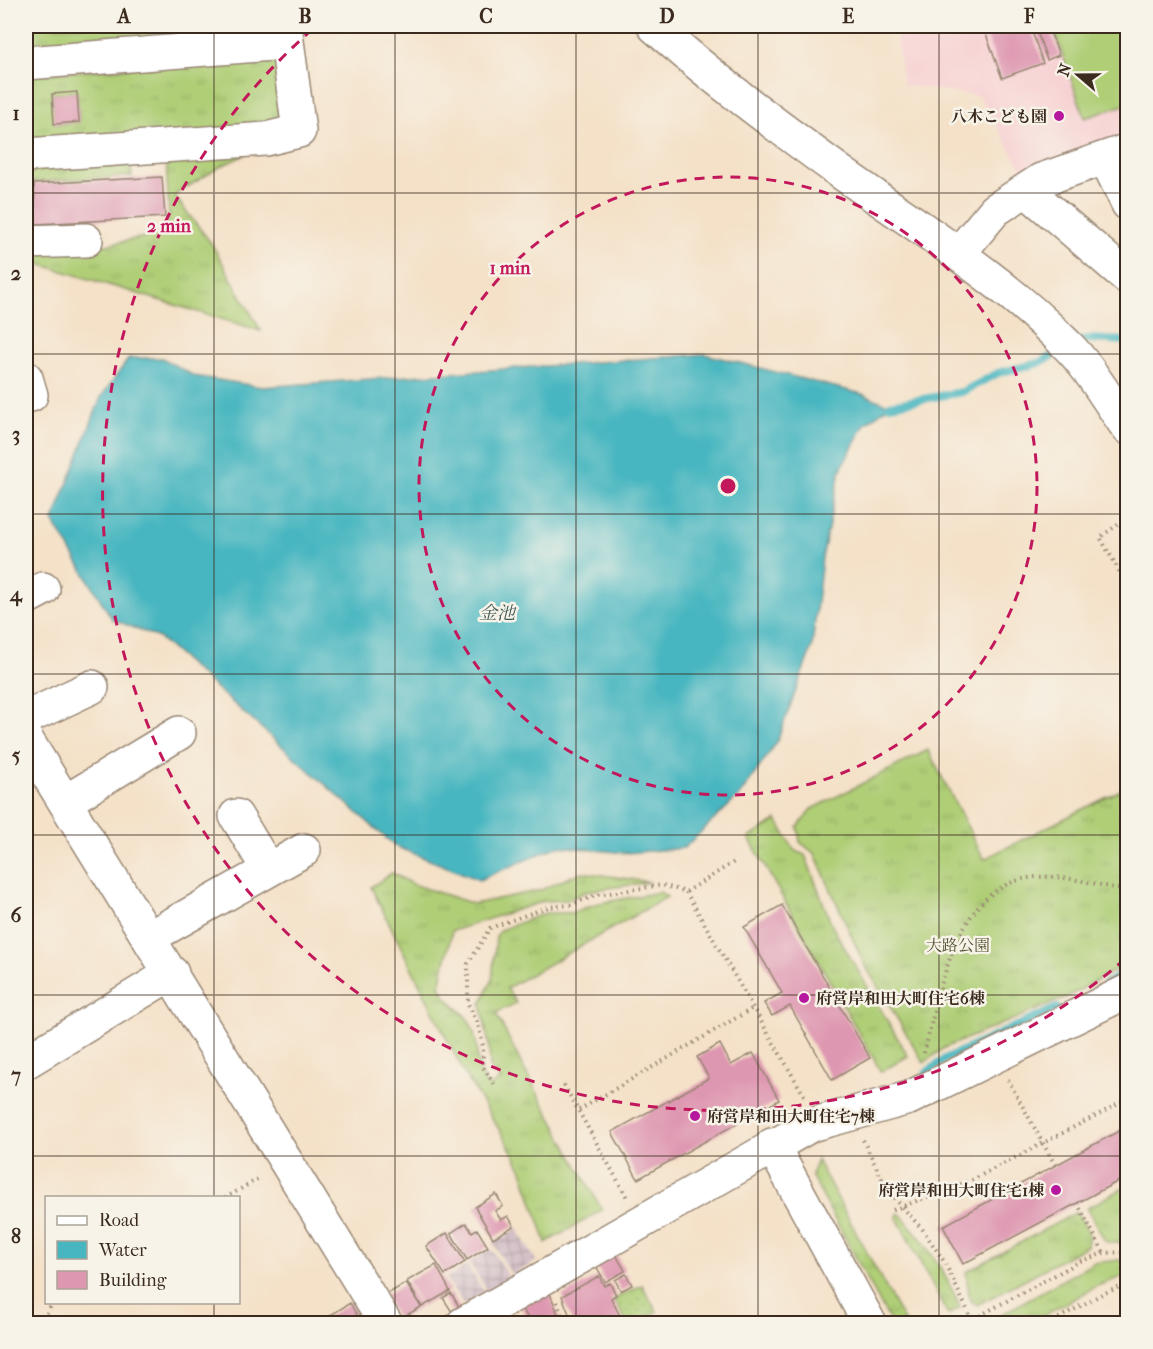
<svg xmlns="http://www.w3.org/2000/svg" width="1153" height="1349" viewBox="0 0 1153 1349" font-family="'IM FELL French Canon','Noto Serif JP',serif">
	<defs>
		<pattern id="industrial-grid" width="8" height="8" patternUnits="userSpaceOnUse" patternTransform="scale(1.5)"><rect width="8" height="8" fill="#d2bdc6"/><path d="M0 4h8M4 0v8" fill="none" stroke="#ac9aa0"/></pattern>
		<pattern id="grass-tufts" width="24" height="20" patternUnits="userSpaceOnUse" patternTransform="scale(1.5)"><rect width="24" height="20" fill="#afce76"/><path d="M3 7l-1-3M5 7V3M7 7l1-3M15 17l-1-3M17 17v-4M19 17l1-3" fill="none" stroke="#97b166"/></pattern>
		<pattern id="garden-dots" width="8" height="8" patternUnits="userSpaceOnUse" patternTransform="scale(1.5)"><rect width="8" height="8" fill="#afce76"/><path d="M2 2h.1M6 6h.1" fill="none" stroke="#97b166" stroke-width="1.8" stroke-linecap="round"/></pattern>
	</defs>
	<rect width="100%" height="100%" fill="#f7f3e8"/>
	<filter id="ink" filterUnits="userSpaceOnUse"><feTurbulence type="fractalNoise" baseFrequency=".0167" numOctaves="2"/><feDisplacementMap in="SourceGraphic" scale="12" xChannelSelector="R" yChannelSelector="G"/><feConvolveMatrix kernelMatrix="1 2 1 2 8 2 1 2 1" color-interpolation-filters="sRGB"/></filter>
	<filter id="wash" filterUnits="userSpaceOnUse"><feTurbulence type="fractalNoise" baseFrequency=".008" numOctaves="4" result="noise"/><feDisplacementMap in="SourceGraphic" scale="24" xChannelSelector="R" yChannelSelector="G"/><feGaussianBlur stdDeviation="1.35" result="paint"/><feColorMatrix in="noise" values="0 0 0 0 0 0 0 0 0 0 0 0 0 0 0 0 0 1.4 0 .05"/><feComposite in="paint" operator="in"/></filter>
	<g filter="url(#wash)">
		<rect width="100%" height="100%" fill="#f4e1c8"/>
		<path fill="#f7cfd2" d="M895,26h232v110l-100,41 -48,-81 -76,-11z"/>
		<path fill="url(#industrial-grid)" d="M517,1229l19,32 -24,14 -19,-32z
			M491,1249l18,28 -22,14 -18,-29z
			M467,1265l17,27 -20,13 -18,-27z"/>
		<path fill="url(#grass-tufts)" stroke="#757c4a" stroke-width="1.5" fill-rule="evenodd" d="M26,26h249l1,6 -250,21z
			M281,57l5,72 -260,18v-72zM77,92l2,30 -24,2 -3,-30z
			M245,155l-24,11 -45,28 -1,3 36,46 50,88 -235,-71v-10l61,-1 77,-16 5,-16 -3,-59z
			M131,163l1,13 -100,6 2,50h-8v-62z
			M928,750l56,109 143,-72 1,176 -61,34 -123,51 -20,15 -61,-101 -48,-108 -15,-12 -2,-15 14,-18z
			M777,820l17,30 11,5 28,73 75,128 -27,16 -132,-234z
			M581,872l69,10 -62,9 -21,9 -23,1 -92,30 -12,54c4,17 24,24 31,40 11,22 0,40 18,62l12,-7 -11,-13 -1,-21 -8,-42 11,-24 4,-43 4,-7 45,-17h26l24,-9 65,-12 7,5 -160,91 9,15 -20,10 27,54 79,143 -56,33 -24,-73 -20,-36 -38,-61 -93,-186 21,-14 20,11 62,20 67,-14z
			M817,1160l88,163h-14l-80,-148z
			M1127,1186v56l-17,1 -5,-2 -18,-33z
			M1077,1212l12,22 -2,12 -110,59 -7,-4 -4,-29z
			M899,1213c27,29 47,59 61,95l-12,7 -52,-99z
			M1127,1259v16l-30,11 -67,37h-44l107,-60z"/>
		<path fill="url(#garden-dots)" stroke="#757c4a" stroke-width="1.5" d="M642,1285l15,27 -23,11h-7l-13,-24z"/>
		<path fill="#afce76" stroke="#757c4a" stroke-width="1.5" d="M1052,26h75v78l-42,14z"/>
		<path fill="#47b6c0" stroke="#41706f" stroke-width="1.5" d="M705,354l157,40 28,11 -25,19 -25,47 -18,87 -10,89 -35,95 -37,53 -56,53 -58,5 -68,-7 -79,34 -84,-34 -236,-208 -47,-19 -59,-98 48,-124 28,-39h33l32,18 68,11z"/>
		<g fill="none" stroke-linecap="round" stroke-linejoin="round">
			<path stroke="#47b6c0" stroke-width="8" d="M1078,341l9,-2 41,2
				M890,405l72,-13 36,-19 41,-10 18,-10
				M1106,984l22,-13
				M926,1073l19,-14 112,-51"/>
		</g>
		<g id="blocks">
			<path fill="#de97b1" d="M983,26h47l13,37 -41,15z
				M1035,26h13l11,29 -12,5z
				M77,92l2,30 -25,2 -2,-30z
				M162,177l3,40 -129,7 -2,-40z
				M782,905l88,153 -38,22 -42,-74 -18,10 -8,-13 18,-10 -38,-66z
				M720,1044l11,21 22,-12 26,47 -141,79 -26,-47 97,-54 -12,-21z
				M1128,1126v50l-165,88 -20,-38z
				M496,1194l7,12 -8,5 6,9 7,-4 6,10 -21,12 -18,-31z
				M466,1223l6,9 5,-3 11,18 -21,13 -16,-27z
				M447,1233l18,29 -20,13 -19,-29z
				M615,1253l10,18 -20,11 -10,-18z
				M436,1265l14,26 -28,16 -15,-26z
				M626,1274l6,11 -11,6 -6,-11z
				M599,1276l5,10 6,-3 6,12 -5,3 13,26h-51l-11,-28z
				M406,1283l15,24 -23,13 -14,-24z
				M549,1291l11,28 -7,5h-22l-10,-18z
				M451,1293l10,17 -7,5 -11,-17z
				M350,1303l12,21h-39l-2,-3z"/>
		</g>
	</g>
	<g filter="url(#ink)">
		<use href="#blocks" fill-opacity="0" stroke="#988673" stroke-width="1.5"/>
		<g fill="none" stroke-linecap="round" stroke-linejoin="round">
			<g stroke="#988673" stroke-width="36">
				<path id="minor" d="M654,26c58,52 122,99 185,145 77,55 160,105 227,173 23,22 43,58 62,84
					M26,63l260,-20
					M26,155l240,-16 33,-8 -14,-105
					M1106,159l22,45
					M1026,190l102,88
					M26,242l60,-2
					M959,253l36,-43 46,-30 87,-30
					M26,378l5,17
					M26,598l17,-9
					M26,718l66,-31
					M26,739l360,585
					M65,802l114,-69
					M236,816l32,53
					M150,937l154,-87
					M26,1062l146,-89
					M772,1145l98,179
					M463,1324l348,-199 98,-27 219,-107"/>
			</g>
			<path stroke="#988673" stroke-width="4" stroke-dasharray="1.5 4.5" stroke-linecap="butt" d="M1128,518l-28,19 28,50
				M686,892l119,205
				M1126,1047l2,2
				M924,1053c17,-63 31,-171 113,-176 30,-2 61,8 91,14
				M1008,1080l47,85
				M494,1084l-11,-17v-21l-5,-22 -10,-20v-40l22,-36 58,-21 22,-2 27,-10 65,-10 24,7 48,-30
				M564,1085l64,114
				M579,1110l174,-102
				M863,1140l25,51 35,39 22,33 29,61
				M225,1198l36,-21
				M1077,1203l27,50
				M893,1210l79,-30 156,-81
				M557,1302l8,22
				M41,1324l12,-22
				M964,1324l117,-63 23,-8 24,-1
				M1048,1324l54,-30 26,-10"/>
			<use href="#minor" stroke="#fff" stroke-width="33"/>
		</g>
	</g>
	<path fill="none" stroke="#3b2a1e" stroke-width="1.5" stroke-opacity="0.55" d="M214,26v1172M395,26v1298M576,26v1298M758,26v1298M939,26v1298M26,193h1102M26,354h1102M26,514h1102M26,674h1102M26,835h1102M26,995h1102M26,1156h1102M214,1302v22"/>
	<g fill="none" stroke="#c2185b" stroke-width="3" stroke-dasharray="10 8">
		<circle cx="728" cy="486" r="309"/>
		<path d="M1125 959A617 617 0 0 1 315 27"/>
	</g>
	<g fill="#b5179e" stroke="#f7f3e8" stroke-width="2">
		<circle cx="1059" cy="116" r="6"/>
		<circle cx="804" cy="998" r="6"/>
		<circle cx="695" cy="1116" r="6"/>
		<circle cx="1056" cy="1190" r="6"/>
	</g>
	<g text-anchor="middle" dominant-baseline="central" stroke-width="5" stroke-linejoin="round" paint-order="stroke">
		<g font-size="16" font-weight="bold" fill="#3b2a1e" stroke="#f7f3e8" text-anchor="end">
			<text x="1047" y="116">八木こども園</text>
			<text x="816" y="998" text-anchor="start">府営岸和田大町住宅6棟</text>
			<text x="707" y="1116" text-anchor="start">府営岸和田大町住宅7棟</text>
			<text x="1044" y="1190">府営岸和田大町住宅1棟</text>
		</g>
		<g font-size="16" fill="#585334" stroke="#f7f3e8">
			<text x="958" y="945">大路公園</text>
		</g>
		<g font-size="18" font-style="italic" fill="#3f5b57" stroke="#f7f3e8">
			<text x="497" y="613">金池</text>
		</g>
	</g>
	<circle cx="728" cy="486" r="9" fill="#c2185b" stroke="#f7f3e8" stroke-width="3"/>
	<g font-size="18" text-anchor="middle" font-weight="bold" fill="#c2185b" stroke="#f7f3e8" stroke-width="5" stroke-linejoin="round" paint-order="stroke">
		<text x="169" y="232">2 min</text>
		<text x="510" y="274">1 min</text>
	</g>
	<rect width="1153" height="1349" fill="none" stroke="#f7f3e8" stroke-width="66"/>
	<rect x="45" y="1196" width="195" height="108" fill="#f7f3e8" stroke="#aca397" stroke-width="1.5"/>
	<rect x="57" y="1216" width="30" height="9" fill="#ffffff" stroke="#aca397" stroke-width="1.5"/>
	<text x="99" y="1226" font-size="18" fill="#3b2a1e">Road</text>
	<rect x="57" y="1241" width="30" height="18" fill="#47b6c0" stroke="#aca397" stroke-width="1.5"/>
	<text x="99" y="1256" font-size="18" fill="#3b2a1e">Water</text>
	<rect x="57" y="1271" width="30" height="18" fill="#de97b1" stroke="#aca397" stroke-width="1.5"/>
	<text x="99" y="1286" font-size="18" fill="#3b2a1e">Building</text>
	<g transform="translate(1078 75) rotate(290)" stroke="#f7f3e8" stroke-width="4.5" paint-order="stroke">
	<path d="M0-4.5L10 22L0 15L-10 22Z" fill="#3b2a1e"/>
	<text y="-9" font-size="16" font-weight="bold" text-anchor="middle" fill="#3b2a1e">N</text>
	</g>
	<rect x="33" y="33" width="1087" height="1283" fill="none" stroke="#3b2a1e" stroke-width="2"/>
	<g font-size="20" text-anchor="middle" font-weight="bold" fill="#3b2a1e">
		<text x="124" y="23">A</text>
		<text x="305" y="23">B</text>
		<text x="486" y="23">C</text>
		<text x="667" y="23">D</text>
		<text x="848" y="23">E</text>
		<text x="1029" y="23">F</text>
		<text x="16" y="120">1</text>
		<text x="16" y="280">2</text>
		<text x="16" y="441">3</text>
		<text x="16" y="601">4</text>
		<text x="16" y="762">5</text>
		<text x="16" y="922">6</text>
		<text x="16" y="1082">7</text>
		<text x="16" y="1243">8</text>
	</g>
</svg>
